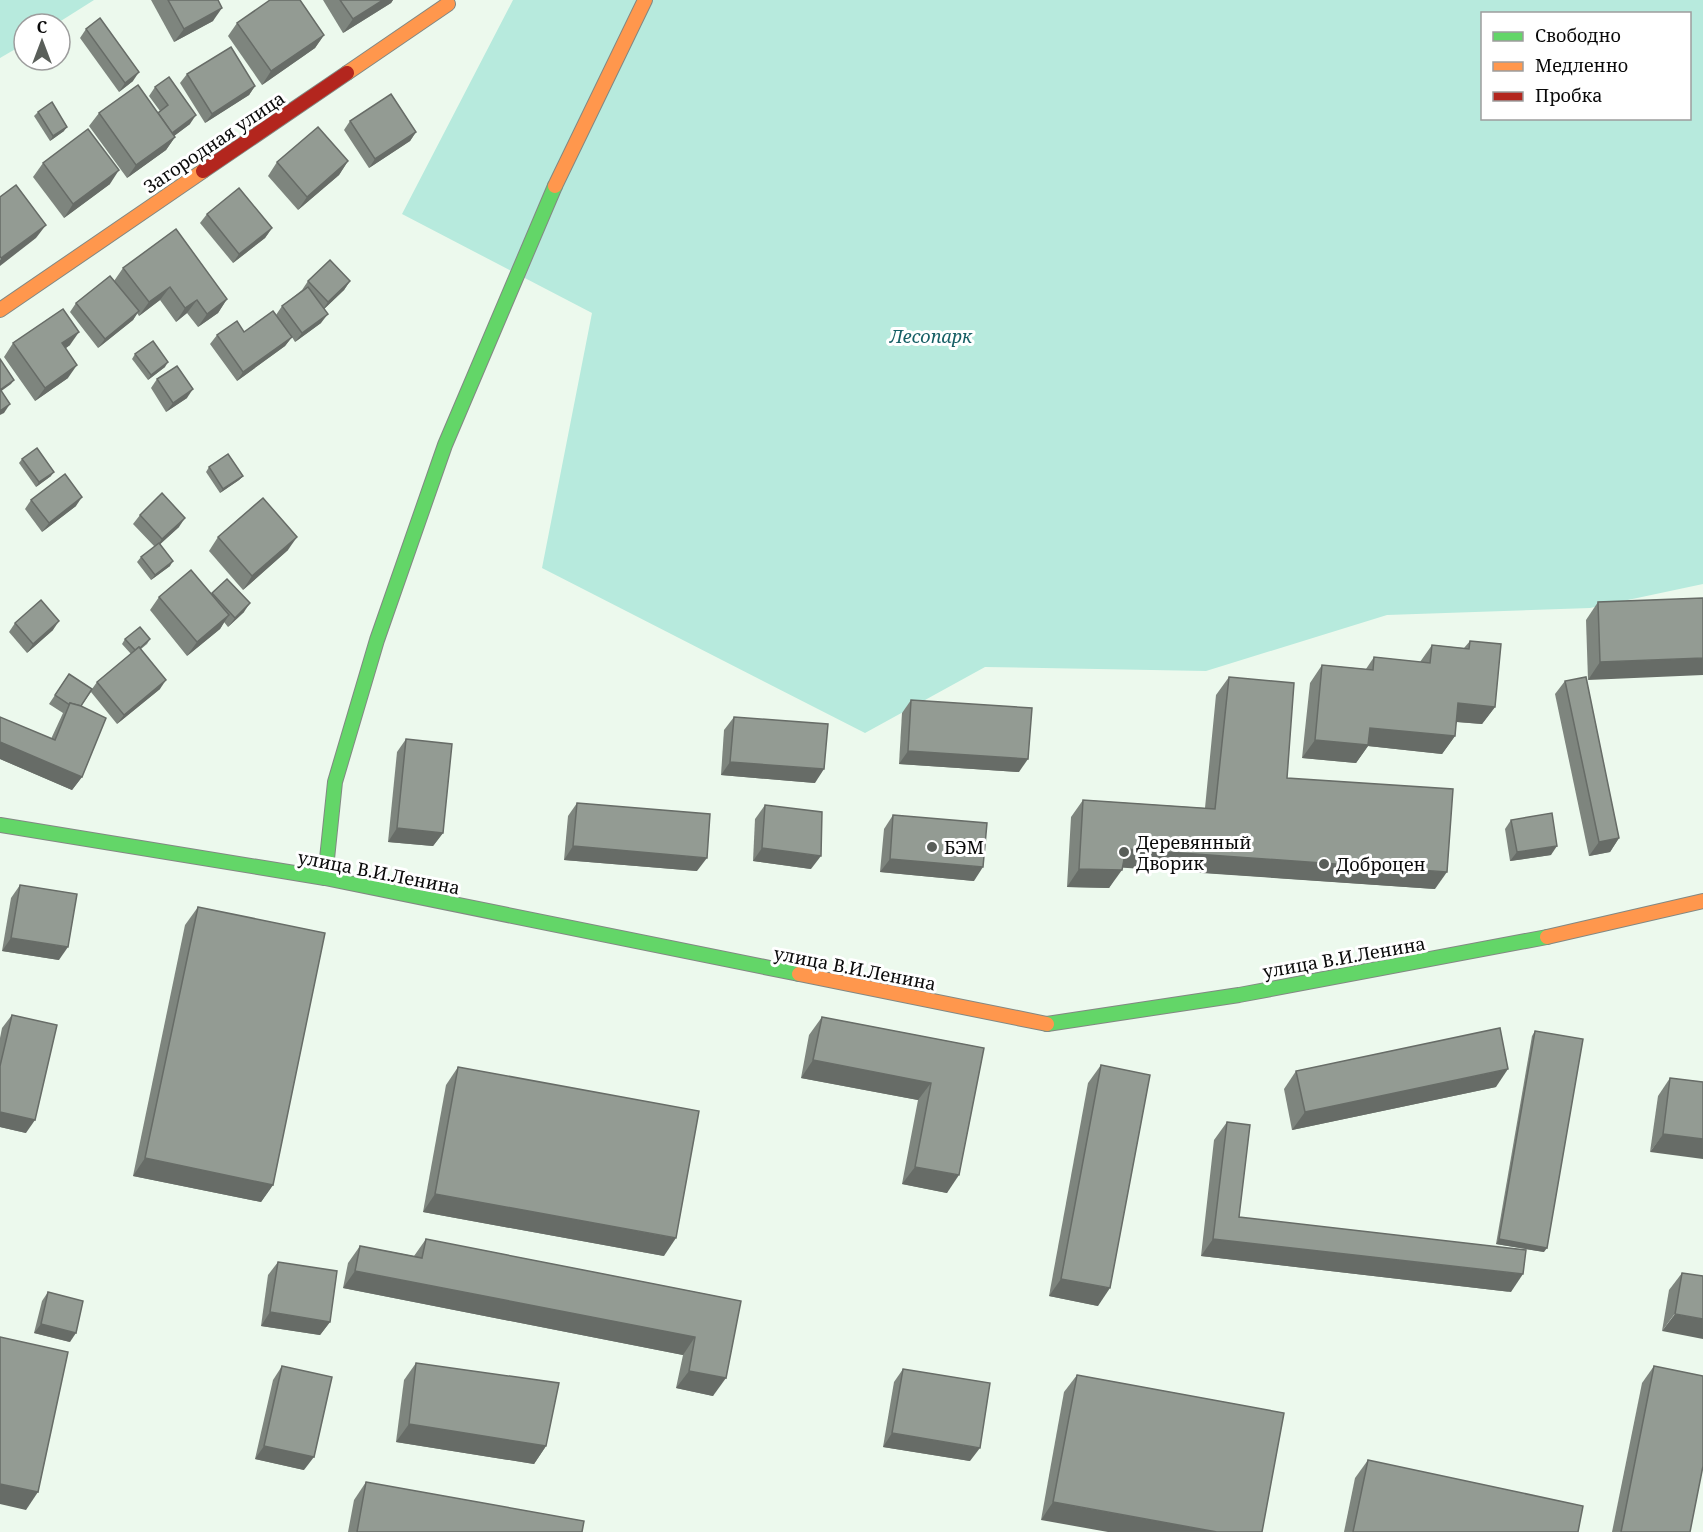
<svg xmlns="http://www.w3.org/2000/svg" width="1703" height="1532" font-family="'Noto Serif',serif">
<rect width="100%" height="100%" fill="#ecf9ed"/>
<g fill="#b7eadd" fill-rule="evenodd">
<path d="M0,0H94L56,24H24V44L0,58Z"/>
<path d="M513,0H1703V584L1590,608L1387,615L1206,671L985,667L865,733L542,568L592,313L402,214ZM1482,14H1690V118H1482Z"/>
</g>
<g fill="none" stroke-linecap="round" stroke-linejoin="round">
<defs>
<g id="fast">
<path d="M0,825L325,878L799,974"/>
<path d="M325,878L335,782L377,640L445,445L555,186"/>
<path d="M1047,1024L1239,995L1547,937"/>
</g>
<g id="slow">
<path d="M347,73L448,4"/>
<path d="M555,186L645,0"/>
<path d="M0,310L203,171"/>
<path d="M1547,937L1703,901"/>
<path d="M799,974L1047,1024"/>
</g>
<path id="jam" d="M203,171L347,73"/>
</defs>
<use href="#fast" stroke="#828883" stroke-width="16"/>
<use href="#slow" stroke="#828883" stroke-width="16"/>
<use href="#jam" stroke="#828883" stroke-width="16"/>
<use href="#fast" stroke="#63d668" stroke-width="14"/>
<use href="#slow" stroke="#ff974d" stroke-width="14"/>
<use href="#jam" stroke="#b3261e" stroke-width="14"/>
</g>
<g fill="#7e857e">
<path d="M151,0H218L213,21L174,42Z"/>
<path d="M323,0H393L391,3L343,33Z"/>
<path d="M237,23L324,35L315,48L262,85L228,36Z"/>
<path d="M86,29L133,81L119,92L80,38Z"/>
<path d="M187,74L255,86L249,95L205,123L180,83Z"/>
<path d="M155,87L190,124L174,136L175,137L166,150L127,178L89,126L99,113H158L160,111L149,96Z"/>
<path d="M38,112L64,131L50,141L34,116Z"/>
<path d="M350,121L416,132L410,141L369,168L344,130Z"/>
<path d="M348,161L339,175L298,210L268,176L277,162Z"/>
<path d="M43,163L110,184L64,218L33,177Z"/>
<path d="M207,214L272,228L265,238L233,263L200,223Z"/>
<path d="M123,268L227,299L218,313L198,327L187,313L176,322L160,300L139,316L137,313L133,320L98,348L70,312L76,303L114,281Z"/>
<path d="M308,281H350L344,290L324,309L321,323L295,342L292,337L285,346L237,381L210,344L217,335L244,332L276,315L282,306L302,290Z"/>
<path d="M13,343L70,345L66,348L68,378L35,401L4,357Z"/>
<path d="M135,354L165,367L148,380L132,359Z"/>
<path d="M157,379L187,398L166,412L151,388Z"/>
<path d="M22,459L51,476L36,487L19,463Z"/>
<path d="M209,467L243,476L239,480L220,493L206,472Z"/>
<path d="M31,500L76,506L42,532L25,509Z"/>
<path d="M140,515L179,527L160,544L170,566L151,580L137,562L141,557L155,547L133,524Z"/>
<path d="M218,537L288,550L243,590L209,551Z"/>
<path d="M227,579L244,612L228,627L224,622L220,629L187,656L150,610L159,597L211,594Z"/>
<path d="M1703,598L1588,680L1586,620L1598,602Z"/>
<path d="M15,623L53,630L27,653L9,632Z"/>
<path d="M125,639H150L147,644L141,649L160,689L117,724L91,692L81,706L82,777L72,790L0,759V717L51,739L63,713L49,704L69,674L92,689L97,682L131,654L122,644Z"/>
<path d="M1470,641L1495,707L1482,724L1456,722L1455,736L1442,754L1368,746L1356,763L1302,758L1310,683L1322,665L1366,669L1374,657L1420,662L1432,645L1464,648Z"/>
<path d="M1229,677L1287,778L1435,889L1122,867L1109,888L1067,887L1071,817L1083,800L1205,808L1216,695Z"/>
<path d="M1565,681L1619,838L1610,852L1589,856L1555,694Z"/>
<path d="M911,700L1019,772L899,764L902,713Z"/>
<path d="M734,717L815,783L721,775L724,730Z"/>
<path d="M406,739L443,833L433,846L388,842L397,752Z"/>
<path d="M577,803L697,871L564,860L568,816Z"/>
<path d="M765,805L811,869L753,861L755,819Z"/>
<path d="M893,815L974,881L880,872L884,829Z"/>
<path d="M1511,820L1551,855L1510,861L1505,829Z"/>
<path d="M20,885L59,960L2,951L11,898Z"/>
<path d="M198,907L273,1185L261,1202L133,1176L185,925Z"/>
<path d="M12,1015L26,1133L0,1127V1038L2,1028Z"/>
<path d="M822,1017L984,1048L947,1193L902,1184L918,1100L801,1078L809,1035Z"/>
<path d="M1535,1031L1544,1252L1496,1244L1532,1036Z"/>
<path d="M1101,1065L1098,1306L1049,1296L1088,1083Z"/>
<path d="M458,1067L664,1256L423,1212L446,1085Z"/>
<path d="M1296,1071L1496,1087L1292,1130L1284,1089Z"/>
<path d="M1670,1078L1703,1082L1650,1152L1658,1096Z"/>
<path d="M1227,1122L1239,1217L1511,1292L1201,1256L1214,1140Z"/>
<path d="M426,1239L741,1301L713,1396L676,1388L683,1355L343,1288L348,1263L360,1246L414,1256Z"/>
<path d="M278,1262L330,1322L320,1335L261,1326L268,1275Z"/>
<path d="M1682,1273L1703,1276L1662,1331L1669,1290Z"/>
<path d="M48,1292L70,1342L34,1333L42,1301Z"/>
<path d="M416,1363L546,1446L534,1464L396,1442L404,1380Z"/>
<path d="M282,1366L304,1470L255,1459L273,1380Z"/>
<path d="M1654,1366L1690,1532H1612L1642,1383Z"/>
<path d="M903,1369L970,1461L883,1447L894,1382Z"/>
<path d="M1077,1375L1284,1413L1041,1520L1064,1392Z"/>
<path d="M1368,1460L1578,1532H1344L1355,1478Z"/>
<path d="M366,1482L582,1532H348L354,1500Z"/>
</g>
<g fill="#676c67">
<path d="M383,0H393L391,3L343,33L353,19Z"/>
<path d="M222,8L213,21L174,42L184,29Z"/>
<path d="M324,35L315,48L262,85L271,71Z"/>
<path d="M139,72L133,81L119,92L125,83Z"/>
<path d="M255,86L249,95L205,123L212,114Z"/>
<path d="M196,115L190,124L162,145L168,136Z"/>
<path d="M67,127L64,131L50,141L53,136Z"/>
<path d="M416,132L410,141L369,168L375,159Z"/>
<path d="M175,137L166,150L127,178L136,165Z"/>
<path d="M348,161L339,175L298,210L307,197Z"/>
<path d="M119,170L110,184L64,218L73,204Z"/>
<path d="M46,225L36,238L0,266V260L1,258Z"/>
<path d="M272,228L265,238L233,263L239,254Z"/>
<path d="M350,281L344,290L322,311L328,302Z"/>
<path d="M170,287L160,300L139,316L149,302Z"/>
<path d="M227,299L218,313L198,327L207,314Z"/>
<path d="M197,300L187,313L176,322L185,308Z"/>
<path d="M139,311L133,320L98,348L105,339Z"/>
<path d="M328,314L321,323L295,342L302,333Z"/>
<path d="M79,332L70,345L53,357L62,343Z"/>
<path d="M292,337L285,346L237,381L243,372Z"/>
<path d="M168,362L165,367L148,380L151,375Z"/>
<path d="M77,365L68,378L35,401L45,388Z"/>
<path d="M14,380L11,384L0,392V390Z"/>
<path d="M193,389L187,398L166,412L173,403Z"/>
<path d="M10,404L4,413L0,415V411Z"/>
<path d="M54,472L51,476L36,487L39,482Z"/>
<path d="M243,476L239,480L220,493L223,489Z"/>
<path d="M82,497L76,506L42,532L49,523Z"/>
<path d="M185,518L179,527L156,548L162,539Z"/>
<path d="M297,537L288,550L243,590L252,576Z"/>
<path d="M173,561L170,566L151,580L155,575Z"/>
<path d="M250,603L244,612L228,627L235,618Z"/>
<path d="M229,615L220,629L187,656L197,642Z"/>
<path d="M59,621L53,630L27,653L33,644Z"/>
<path d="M1703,658V675L1588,680L1600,662Z"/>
<path d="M166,680L160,689L117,724L124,715Z"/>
<path d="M1458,703L1495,707L1482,724L1446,721Z"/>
<path d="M1370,728L1455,736L1442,754L1368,746L1356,763L1302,758L1315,740Z"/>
<path d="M0,742L82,777L72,790L0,759Z"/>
<path d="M908,751L1028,759L1019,772L899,764Z"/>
<path d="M730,762L824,769L815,783L721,775Z"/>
<path d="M397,828L443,833L433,846L388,842Z"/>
<path d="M1619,838L1610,852L1589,856L1599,842Z"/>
<path d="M573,846L707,858L697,871L564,860Z"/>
<path d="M1557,846L1551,855L1510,861L1517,852Z"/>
<path d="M762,848L821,856L811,869L753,861Z"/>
<path d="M1126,849L1447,872L1435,889L1113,867Z"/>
<path d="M890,859L983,867L974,881L880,872Z"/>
<path d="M1079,869L1122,870L1109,888L1067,887Z"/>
<path d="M11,938L68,947L59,960L2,951Z"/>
<path d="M813,1060L931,1083L918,1100L801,1078Z"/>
<path d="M1508,1069L1496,1087L1292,1130L1305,1112Z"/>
<path d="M0,1112L35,1120L26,1133L0,1127Z"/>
<path d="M1663,1134L1703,1139V1159L1650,1152Z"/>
<path d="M145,1158L273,1185L261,1202L133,1176Z"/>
<path d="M915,1167L959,1175L947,1193L902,1184Z"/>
<path d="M435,1194L676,1238L664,1256L423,1212Z"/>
<path d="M1213,1239L1523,1274L1511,1292L1201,1256Z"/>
<path d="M1499,1239L1547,1248L1544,1252L1496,1244Z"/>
<path d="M355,1271L695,1337L683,1355L343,1288Z"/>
<path d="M1061,1279L1110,1288L1098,1306L1049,1296Z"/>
<path d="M270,1312L330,1322L320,1335L261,1326Z"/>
<path d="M1675,1314L1703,1319V1339L1662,1331Z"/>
<path d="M41,1324L76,1333L70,1342L34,1333Z"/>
<path d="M689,1371L726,1378L713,1396L676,1388Z"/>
<path d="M409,1424L546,1446L534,1464L396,1442Z"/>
<path d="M892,1433L980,1448L970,1461L883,1447Z"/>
<path d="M264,1446L314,1457L304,1470L255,1459Z"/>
<path d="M0,1484L38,1492L26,1510L0,1504Z"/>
<path d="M1053,1502L1217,1532H1108L1041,1520Z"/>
</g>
<g fill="#939b93" stroke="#676c67" stroke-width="1.5">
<path d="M168,0H218L222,8L184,29Z"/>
<path d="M270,0H300L324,35L271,71L237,23Z"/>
<path d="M340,0H383L353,19Z"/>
<path d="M100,18L139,72L125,83L86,29Z"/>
<path d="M231,47L255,86L212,114L187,74Z"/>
<path d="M169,77L196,115L172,133L158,113L168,105L155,87Z"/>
<path d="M138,85L175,137L136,165L99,113Z"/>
<path d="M391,94L416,132L375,159L350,121Z"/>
<path d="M52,102L67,127L53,136L38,112Z"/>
<path d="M318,127L348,161L307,197L277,162Z"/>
<path d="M88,129L119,170L73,204L43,163Z"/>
<path d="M16,185L46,225L1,258L0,256V197Z"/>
<path d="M239,188L272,228L239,254L207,214Z"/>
<path d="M176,229L227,299L207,314L197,300L185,308L170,287L149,302L123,268Z"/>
<path d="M330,260L350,281L328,302L308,281Z"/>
<path d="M110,276L139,311L105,339L76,303Z"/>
<path d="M308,287L328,314L302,333L282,306Z"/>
<path d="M63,309L79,332L62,343L77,365L45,388L13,343Z"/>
<path d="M273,311L292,337L243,372L217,335L237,321L244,332Z"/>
<path d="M153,341L168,362L151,375L135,354Z"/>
<path d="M0,359L14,380L0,390Z"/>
<path d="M177,366L193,389L173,403L157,379Z"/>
<path d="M0,389L10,404L0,411Z"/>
<path d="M37,448L54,472L39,482L22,459Z"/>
<path d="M228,454L243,476L223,489L209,467Z"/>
<path d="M65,474L82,497L49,523L31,500Z"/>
<path d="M162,493L185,518L162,539L140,515Z"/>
<path d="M263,498L297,537L252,576L218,537Z"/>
<path d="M159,543L173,561L155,575L141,557Z"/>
<path d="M191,570L229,615L197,642L159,597Z"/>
<path d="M227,579L250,603L235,618L212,593Z"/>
<path d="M1703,598V658L1600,662L1598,602Z"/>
<path d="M41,600L59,621L33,644L15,623Z"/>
<path d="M140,627L150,639L140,648L139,647L135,650L125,639Z"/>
<path d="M1470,641L1501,644L1495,707L1458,703L1455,736L1370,728L1368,745L1315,740L1322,665L1373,670L1374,657L1430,663L1432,645L1469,649Z"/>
<path d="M139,647L166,680L124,715L97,682Z"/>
<path d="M69,674L92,689L81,706L70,703V705L55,695Z"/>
<path d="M1229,677L1294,683L1287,778L1453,789L1447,872L1126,849L1122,870L1079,869L1083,800L1215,809Z"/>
<path d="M1586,677L1619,838L1599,842L1565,681Z"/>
<path d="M911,700L1032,708L1028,759L908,751Z"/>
<path d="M70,703L81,706L106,718L82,777L0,742V717L55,740Z"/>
<path d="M734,717L828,724L824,769L730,762Z"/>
<path d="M406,739L452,744L443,833L397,828Z"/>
<path d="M577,803L710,814L707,858L573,846Z"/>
<path d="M765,805L822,812L821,856L762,848Z"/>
<path d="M1552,813L1557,846L1517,852L1511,820Z"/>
<path d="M893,815L987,823L983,867L890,859Z"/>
<path d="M20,885L77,894L68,947L11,938Z"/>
<path d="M198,907L325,933L273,1185L145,1158Z"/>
<path d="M12,1015L57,1025L35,1120L0,1112V1066Z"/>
<path d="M822,1017L984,1048L959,1175L915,1167L931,1083L813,1060Z"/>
<path d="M1500,1028L1508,1069L1305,1112L1296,1071Z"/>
<path d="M1535,1031L1583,1039L1547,1248L1499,1239Z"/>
<path d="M1101,1065L1150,1075L1110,1288L1061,1279Z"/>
<path d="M458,1067L699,1111L676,1238L435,1194Z"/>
<path d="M1670,1078L1703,1082V1139L1663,1134Z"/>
<path d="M1227,1122L1250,1125L1239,1217L1526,1250L1523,1274L1213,1239Z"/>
<path d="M426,1239L741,1301L726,1378L689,1371L695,1337L355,1271L360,1246L422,1258Z"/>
<path d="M278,1262L337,1271L330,1322L270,1312Z"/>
<path d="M1682,1273L1703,1276V1319L1675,1314Z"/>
<path d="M48,1292L83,1301L76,1333L41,1324Z"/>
<path d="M0,1337L68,1352L38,1492L0,1484Z"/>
<path d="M416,1363L559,1383L546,1446L409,1424Z"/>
<path d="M282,1366L332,1377L314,1457L264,1446Z"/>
<path d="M1654,1366L1703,1376V1466L1690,1532H1621Z"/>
<path d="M903,1369L990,1383L980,1448L892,1433Z"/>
<path d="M1077,1375L1284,1413L1262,1532H1217L1053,1502Z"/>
<path d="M1368,1460L1583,1506L1578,1532H1353Z"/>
<path d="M366,1482L584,1521L582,1532H357Z"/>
</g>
<g fill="#595e59" stroke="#fff" stroke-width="2">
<circle cx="932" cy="847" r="6"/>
<circle cx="1124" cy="852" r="6"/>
<circle cx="1324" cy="864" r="6"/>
</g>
<g text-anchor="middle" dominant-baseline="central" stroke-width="6" stroke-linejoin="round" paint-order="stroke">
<g font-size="18" fill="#0a0a0a" stroke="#fff">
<text transform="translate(214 142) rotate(-34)">Загородная улица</text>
<text transform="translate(379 872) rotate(11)">улица В.И.Ленина</text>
<text transform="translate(1344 957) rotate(-10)">улица В.И.Ленина</text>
<text transform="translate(855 968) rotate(11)">улица В.И.Ленина</text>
</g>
<g font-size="18" font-style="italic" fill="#165f65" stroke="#fff">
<text x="931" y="336">Лесопарк</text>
</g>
<g font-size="18" fill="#0a0a0a" stroke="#fff" text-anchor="start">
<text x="1136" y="842">Деревянный<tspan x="1136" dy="21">Дворик</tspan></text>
<text x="944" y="847">БЭМ</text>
<text x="1336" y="864">Доброцен</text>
</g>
</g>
<rect x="1481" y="12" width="210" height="108" fill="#ffffff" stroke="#9d9d9d" stroke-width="1.5"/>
<rect x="1493" y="32" width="30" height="9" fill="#63d668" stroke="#9d9d9d" stroke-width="1.5"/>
<text x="1535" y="42" font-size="18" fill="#0a0a0a">Свободно</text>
<rect x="1493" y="62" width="30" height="9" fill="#ff974d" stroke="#9d9d9d" stroke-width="1.5"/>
<text x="1535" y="72" font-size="18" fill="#0a0a0a">Медленно</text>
<rect x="1493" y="92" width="30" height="9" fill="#b3261e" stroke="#9d9d9d" stroke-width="1.5"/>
<text x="1535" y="102" font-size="18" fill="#0a0a0a">Пробка</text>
<g transform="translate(42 42)"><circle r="28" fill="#ffffff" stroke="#9d9d9d" stroke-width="1.5"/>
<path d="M0-4.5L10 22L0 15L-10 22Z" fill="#595e59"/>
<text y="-9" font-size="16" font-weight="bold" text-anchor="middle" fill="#0a0a0a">С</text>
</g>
</svg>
